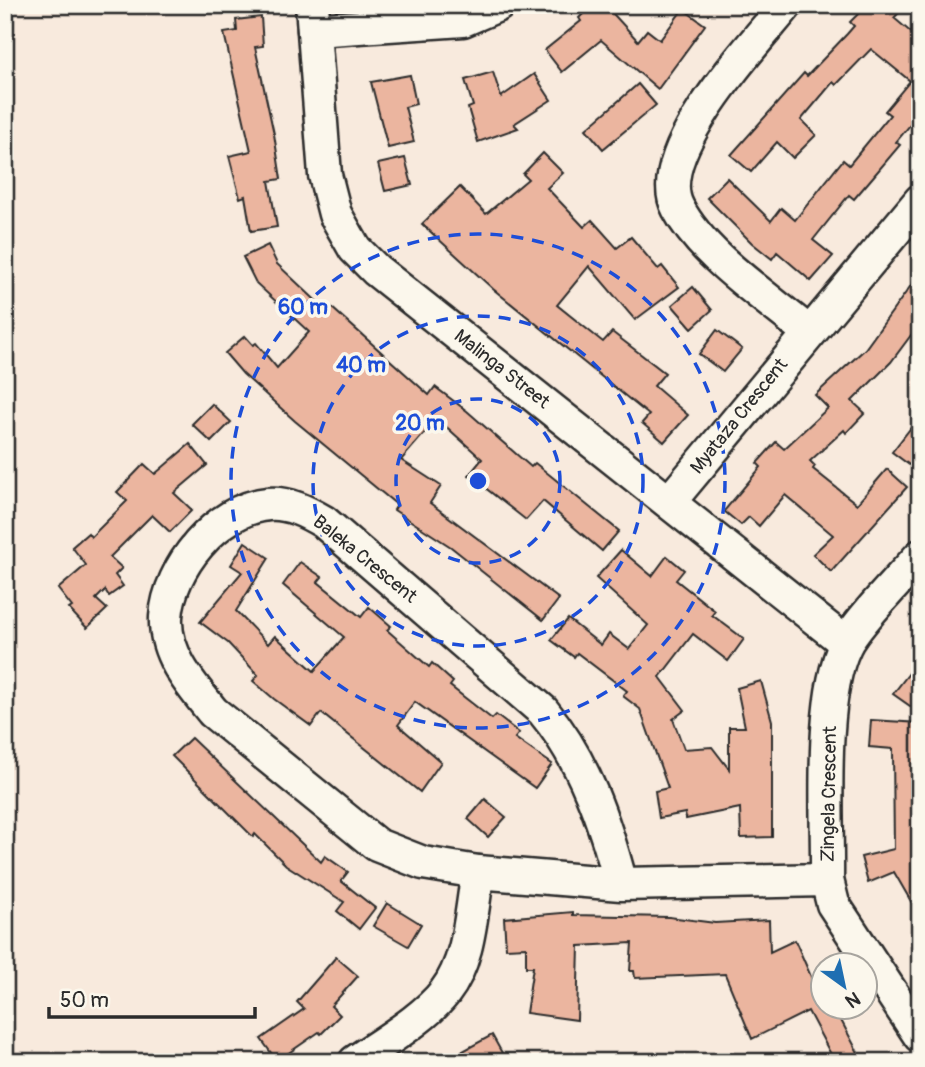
<svg xmlns="http://www.w3.org/2000/svg" width="925" height="1067" font-family="Pangolin,sans-serif">
<rect width="100%" height="100%" fill="#f8eadd"/>
<filter id="ink" filterUnits="userSpaceOnUse"><feTurbulence type="fractalNoise" baseFrequency=".0143" numOctaves="2"/><feDisplacementMap in="SourceGraphic" scale="14" xChannelSelector="R" yChannelSelector="G"/><feConvolveMatrix kernelMatrix="1 2 1 2 8 2 1 2 1" color-interpolation-filters="sRGB"/></filter>
<g filter="url(#ink)">
<g fill="#ebb59f" stroke="#2b2b2b" stroke-width="2">
<path d="M592,5H605L638,41L647,30L660,40L683,9L705,25L658,89L601,40L562,72L545,50L581,21L579,18Z"/>
<path d="M867,5H906L894,18L920,40V113L896,142L900,145L872,178L854,199L849,195L813,240L833,256L811,281L777,252L772,259L752,243L707,198L727,178L771,221L781,208L795,220L843,160L849,165L890,115L885,111L910,81L871,49L836,85L833,82L801,120L816,135L793,158L777,142L751,172L731,155L804,73L807,76L847,34L854,26L850,22Z"/>
<path d="M261,17L263,46L255,47L274,134L281,179L269,181L277,227L251,231L245,196L240,198L229,156L251,151L224,33L237,31L236,20Z"/>
<path d="M493,72L501,97L534,74L551,100L514,124L518,128L478,142L468,108L473,106L465,80Z"/>
<path d="M410,75L416,104L405,107L414,142L388,148L371,82Z"/>
<path d="M638,84L656,105L603,149L586,129Z"/>
<path d="M543,153L563,173L547,188L584,227L592,220L617,248L631,237L658,269L662,266L679,287L635,320L589,266L557,305L603,342L612,332L665,373L654,386L688,415L664,442L642,423L649,415L493,289L422,224L460,187L486,214L528,179L523,174Z"/>
<path d="M405,158L412,185L385,191L378,164Z"/>
<path d="M268,245L277,264L327,311L331,307L429,395L435,387L467,411L531,467L535,463L619,531L602,551L543,501L526,520L469,475L482,459L442,423L439,426L434,422L401,460L441,486L430,503L559,599L543,620L451,547L394,510L397,505L295,421L243,374L225,353L245,336L253,345L256,343L277,368L309,332L256,283L243,257Z"/>
<path d="M920,273V323L891,362L852,401L865,413L846,433L844,430L810,461L815,466L813,469L857,504L887,469L907,487L831,572L813,554L833,535L785,495L759,526L749,517L741,525L724,511L761,467L757,463L776,442L784,449L828,408L815,395L865,349Z"/>
<path d="M693,287L712,310L692,328L672,305Z"/>
<path d="M717,330L742,349L723,372L699,354Z"/>
<path d="M212,404L231,422L211,442L192,424Z"/>
<path d="M920,416V473L892,452Z"/>
<path d="M190,444L207,465L174,493L192,510L170,532L152,515L110,557L122,568L115,575L123,586L109,596L105,590L96,599L107,609L87,628L69,609L72,607L58,589L86,565L72,547L88,533L91,537L127,501L117,492L144,464L155,474Z"/>
<path d="M245,542L269,558L236,611L268,644L275,636L314,671L344,637L283,585L300,562L322,577L318,582L361,617L369,607L391,626L387,630L429,667L432,663L453,682L450,686L492,719L496,715L519,733L515,738L552,764L535,788L415,702L398,725L441,762L420,792L321,713L311,726L274,699L253,681L258,675L228,643L200,622L242,572L231,565Z"/>
<path d="M621,550L652,576L667,556L684,570L676,580L715,611L712,615L744,639L728,661L693,634L660,677L685,710L673,719L684,749L712,747L729,769V727H745L737,688L761,681L772,721V837L741,838L740,808L686,819L685,813L659,818L655,791L668,788L640,709L623,696L627,691L577,653L574,657L551,640L568,619L601,645L609,634L629,649L648,625L596,578Z"/>
<path d="M920,659V713L893,694Z"/>
<path d="M871,720L920,723V917L894,872L868,883L861,857L894,849L893,749L869,747Z"/>
<path d="M191,738L321,862L325,856L348,872L341,881L375,908L359,929L337,911L344,902L286,865L255,834L253,837L172,756Z"/>
<path d="M485,799L506,817L488,837L468,819Z"/>
<path d="M387,903L421,924L408,946L373,926Z"/>
<path d="M573,912V915L669,917L715,923L769,920L770,952L795,940L823,1004L815,1007H834L863,1062H835L808,1011L752,1039L725,974L635,978L634,971H630L632,943L579,946L577,1020L526,1013L533,967H526V947L506,948L504,918Z"/>
<path d="M336,957L358,976L331,1006L340,1015L321,1034L319,1032L277,1061L261,1039L304,1009L297,1002Z"/>
<path d="M492,1035L507,1062H443Z"/>
</g>
<g fill="none" stroke-linecap="round" stroke-linejoin="round">
<defs>
<g id="minor">
<path d="M312,5L325,175L335,214L355,249L376,270L846,643"/>
<path d="M786,5C754,45 649,154 678,208C703,256 767,297 808,332"/>
<path d="M314,30L463,20L498,5"/>
<path d="M670,501L920,201"/>
<path d="M920,556C901,578 856,623 845,646C819,700 828,818 827,880L833,904L920,1036"/>
<path d="M621,884C605,823 584,760 543,711L324,522C307,512 288,502 268,504C217,509 169,568 166,617C164,654 191,685 213,712L377,845L423,863L478,872L621,884L827,880"/>
<path d="M355,1062C382,1043 425,1018 445,992C470,960 471,911 478,872"/>
</g>
</defs>
<use href="#minor" stroke="#2b2b2b" stroke-width="37"/>
<use href="#minor" stroke="#fbf7ec" stroke-width="32"/>
</g>
</g>
<g fill="none" stroke="#1d4ed8" stroke-width="3.5" stroke-dasharray="12 9">
<circle cx="478" cy="481" r="82"/>
<circle cx="478" cy="481" r="165"/>
<circle cx="478" cy="481" r="247"/>
</g>
<g text-anchor="middle" dominant-baseline="central" stroke-width="7" stroke-linejoin="round" paint-order="stroke">
<g font-size="19" fill="#2b2b2b" stroke="#fbf7ec">
<text transform="translate(502 369) rotate(38)">Malinga Street</text>
<text transform="translate(739 416) rotate(-51)">Myataza Crescent</text>
<text transform="translate(365 559) rotate(39)">Baleka Crescent</text>
<text transform="translate(829 794) rotate(-89)">Zingela Crescent</text>
</g>
</g>
<circle cx="478" cy="481" r="10" fill="#1d4ed8" stroke="#fbf7ec" stroke-width="3.5"/>
<g font-size="21" text-anchor="middle" font-weight="bold" fill="#1d4ed8" stroke="#fbf7ec" stroke-width="7" stroke-linejoin="round" paint-order="stroke">
<text x="303" y="314">60 m</text>
<text x="361" y="372">40 m</text>
<text x="420" y="430">20 m</text>
</g>
<rect width="925" height="1067" fill="none" stroke="#fbf7ec" stroke-width="28"/>
<rect x="14" y="14" width="897" height="1039" fill="none" stroke="#2b2b2b" stroke-width="2.5" filter="url(#ink)"/>
<g transform="translate(844 986) rotate(147)"><circle r="33" fill="#fbf7ec" stroke="#a8a59f" stroke-width="2"/>
<path d="M0-5L12 26L0 18L-12 26Z" fill="#1f6fb2"/>
<text y="-10" font-size="19" font-weight="bold" text-anchor="middle" fill="#2b2b2b">N</text>
</g>
<path d="M49 1007v10h206v-10" fill="none" stroke="#2b2b2b" stroke-width="3.5"/>
<text x="60" y="1007" font-size="21" fill="#2b2b2b" stroke="#fbf7ec" stroke-width="5" paint-order="stroke">50 m</text>
</svg>
